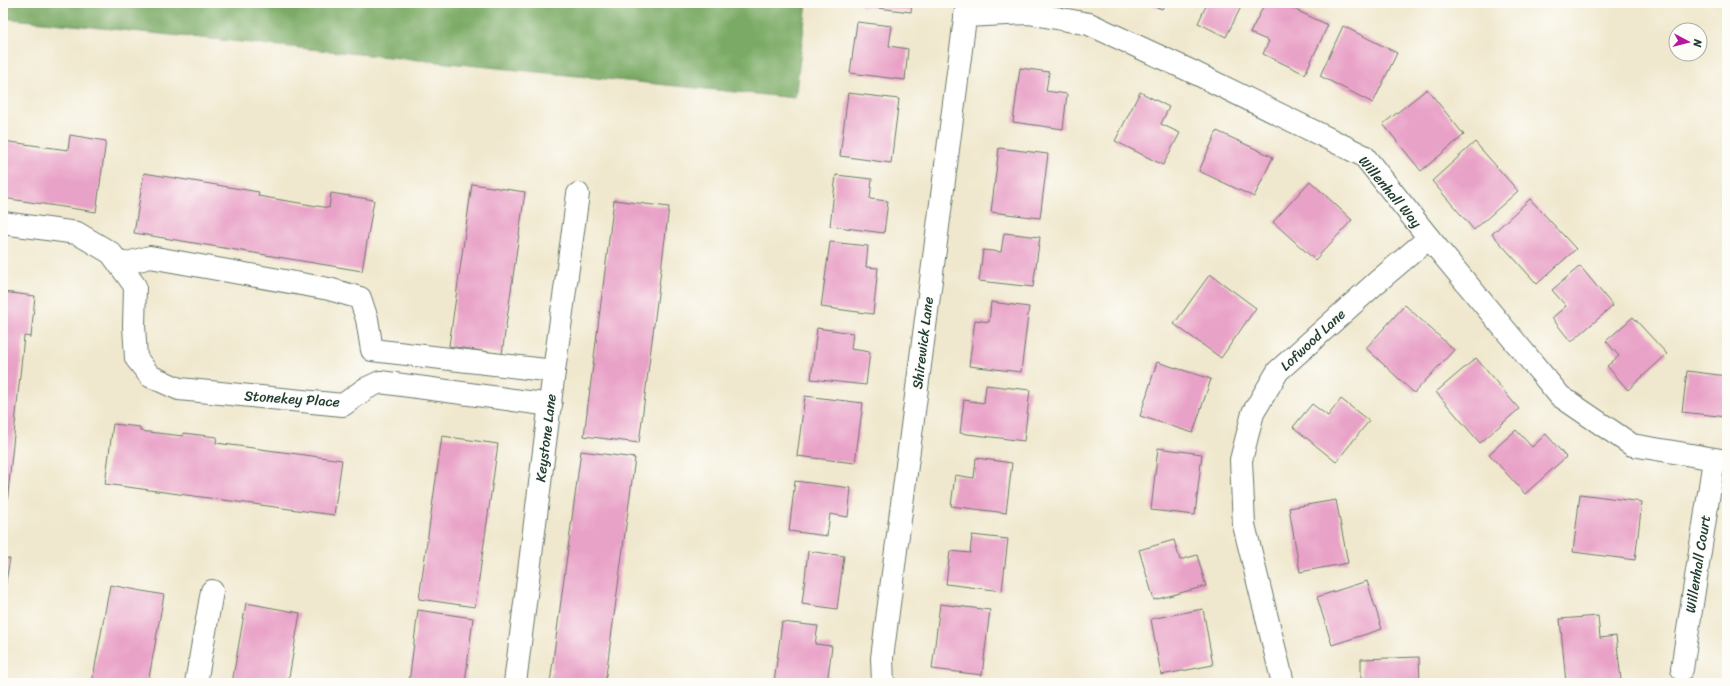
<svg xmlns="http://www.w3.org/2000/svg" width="1730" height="686" font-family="Sriracha,sans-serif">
<rect width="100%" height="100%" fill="#fdfcf7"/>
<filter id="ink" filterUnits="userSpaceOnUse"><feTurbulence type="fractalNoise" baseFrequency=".025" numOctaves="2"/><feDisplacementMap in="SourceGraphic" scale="8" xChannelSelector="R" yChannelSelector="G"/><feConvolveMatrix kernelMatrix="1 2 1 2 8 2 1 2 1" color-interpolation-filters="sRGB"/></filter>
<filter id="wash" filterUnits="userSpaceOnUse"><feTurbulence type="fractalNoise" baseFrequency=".012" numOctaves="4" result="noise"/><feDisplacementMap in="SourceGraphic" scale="16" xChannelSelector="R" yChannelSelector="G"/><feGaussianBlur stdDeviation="0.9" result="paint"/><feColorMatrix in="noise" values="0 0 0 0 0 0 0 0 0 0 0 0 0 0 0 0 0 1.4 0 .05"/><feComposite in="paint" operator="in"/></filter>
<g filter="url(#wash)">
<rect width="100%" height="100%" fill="#f0e8ce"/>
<path fill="#7aaa65" stroke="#4c744c" d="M3,3H807L795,98L3,18Z"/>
<g id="blocks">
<g fill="#e9a2c7">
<path d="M861,3H912L911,12L861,6Z"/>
<path d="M1147,3H1165L1162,9Z"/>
<path d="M1200,3H1243L1226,37L1198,23L1206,6Z"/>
<path d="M1265,3H1281L1328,25L1305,74L1263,54L1269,41L1250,33Z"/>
<path d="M857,22L892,26L889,46L908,49L905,80L850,73Z"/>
<path d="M1343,26L1397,53L1373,103L1320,76Z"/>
<path d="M1020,68L1049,72L1046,91L1067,94L1063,129L1013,122Z"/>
<path d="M1427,89L1464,135L1421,171L1383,124Z"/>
<path d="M1140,92L1169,107L1161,124L1180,133L1163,165L1115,141Z"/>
<path d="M848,93L899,99L891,163L840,156Z"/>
<path d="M1217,131L1273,157L1254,197L1199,171Z"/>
<path d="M70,135L106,141L96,212L3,198V141L68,150Z"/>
<path d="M1475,142L1518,191L1474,230L1432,181Z"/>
<path d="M999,148L1048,154L1040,218L991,212Z"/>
<path d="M144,173L259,192L258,196L329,208L331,193L374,200L362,271L134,233Z"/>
<path d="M836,175L872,179L870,199L888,201L884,233L830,226Z"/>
<path d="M1310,181L1352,220L1315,260L1273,222Z"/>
<path d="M472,184L525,192L502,354L449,346Z"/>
<path d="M1530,199L1576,249L1537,284L1492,234Z"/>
<path d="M614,200L669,207L639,443L584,436Z"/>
<path d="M1004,233L1040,237L1033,287L979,281L983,250L1001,252Z"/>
<path d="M830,242L868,246L866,267L878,268L873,314L821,307Z"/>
<path d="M1580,266L1613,306L1571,342L1552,318L1566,306L1552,290Z"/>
<path d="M1210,274L1256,308L1221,358L1174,324Z"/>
<path d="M3,292L35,296L31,337L24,336L4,533Z"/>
<path d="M991,302L1029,307L1021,372L969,366L975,320L989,322Z"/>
<path d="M1405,305L1454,350L1414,393L1366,348Z"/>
<path d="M1633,317L1667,354L1628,390L1607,366L1619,356L1606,341Z"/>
<path d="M817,328L853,333L851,349L870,352L866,385L811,379Z"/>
<path d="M1476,358L1519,409L1480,443L1436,392Z"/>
<path d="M1157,362L1211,379L1193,433L1140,416Z"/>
<path d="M1687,371L1727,376V417L1682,412Z"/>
<path d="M986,385L1030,390L1024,441L960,433L964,400L984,403Z"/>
<path d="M805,396L863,403L855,463L797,456Z"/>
<path d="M1341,399L1369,421L1336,462L1293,427L1312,404L1328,416Z"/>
<path d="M113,424L140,427V431L183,436V433L217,437L216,443L342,460L334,515L105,484Z"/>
<path d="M1516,430L1532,447L1546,434L1566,457L1525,494L1489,454Z"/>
<path d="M442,436L498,444L475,607L419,599Z"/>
<path d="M1158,448L1202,454L1195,515L1151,510Z"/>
<path d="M581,451L635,458L605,683H550Z"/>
<path d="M976,458L1012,463L1006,513L951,506L955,475L974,478Z"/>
<path d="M795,481L851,488L848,517L830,514L827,536L789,531Z"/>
<path d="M1580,494L1642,502L1635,560L1573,552Z"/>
<path d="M1336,500L1348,563L1300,572L1289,508Z"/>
<path d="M972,535L1008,539L1002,591L946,584L950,551L970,553Z"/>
<path d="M1174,540L1180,560L1197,555L1206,586L1154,600L1139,550Z"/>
<path d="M808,551L844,556L837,609L802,604Z"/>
<path d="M3,558L10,559L4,592H3Z"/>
<path d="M1367,581L1382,629L1332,645L1317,597Z"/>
<path d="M110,585L164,595L148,683H92Z"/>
<path d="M246,603L300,613L288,683H232Z"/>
<path d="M940,604L990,610L982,675L932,669Z"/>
<path d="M1203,609L1213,665L1161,675L1151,619Z"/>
<path d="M418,610L473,618L465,683H409Z"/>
<path d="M1598,616L1600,638L1616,636L1621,680L1592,683H1566L1560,619Z"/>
<path d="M782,622L818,626L815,644L832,646L827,683H774Z"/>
<path d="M1419,657L1420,683H1361V659Z"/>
</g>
</g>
</g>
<g filter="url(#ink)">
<use href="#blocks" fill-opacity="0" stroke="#68796a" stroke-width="1"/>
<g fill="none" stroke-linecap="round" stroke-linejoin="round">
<defs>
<g id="minor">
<path d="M965,16L1029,13L1089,24L1195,73L1364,156L1429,238L1560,396L1632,445L1727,461"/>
<path d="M3,223L77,233L111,253L135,286L134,326L136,358L150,376L179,389L343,405L365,389L380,382L551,405"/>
<path d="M120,265L150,257L329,289L360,298L367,319L372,350L554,371"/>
<path d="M1682,669L1714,460"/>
<path d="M196,683L212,591"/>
<path d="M515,683L554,371L578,194"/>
<path d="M883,683L882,658L967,3"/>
<path d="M1283,683L1244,525L1241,460L1253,413L1278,371L1377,282L1429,238"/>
</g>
</defs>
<use href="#minor" stroke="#68796a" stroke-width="24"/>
<use href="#minor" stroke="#fff" stroke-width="22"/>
</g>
</g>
<g text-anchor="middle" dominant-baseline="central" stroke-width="3" stroke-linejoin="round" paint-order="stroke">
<g font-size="14" fill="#1f3d34" stroke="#fdfcf7">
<text transform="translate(1390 192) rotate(50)">Willenhall Way</text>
<text transform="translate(1313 340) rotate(-43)">Lofwood Lane</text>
<text transform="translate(923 343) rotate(-83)">Shirewick Lane</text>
<text transform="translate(292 399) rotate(4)">Stonekey Place</text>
<text transform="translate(546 438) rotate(-83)">Keystone Lane</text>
<text transform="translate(1698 564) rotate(-81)">Willenhall Court</text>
</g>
</g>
<rect width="1730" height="686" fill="none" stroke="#fdfcf7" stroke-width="16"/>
<g transform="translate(1688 42) rotate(97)"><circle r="19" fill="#fdfcf7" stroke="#a4b0a9"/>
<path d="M0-3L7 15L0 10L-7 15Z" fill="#b5179e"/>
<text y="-6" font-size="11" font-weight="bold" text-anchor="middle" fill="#1f3d34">N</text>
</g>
</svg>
